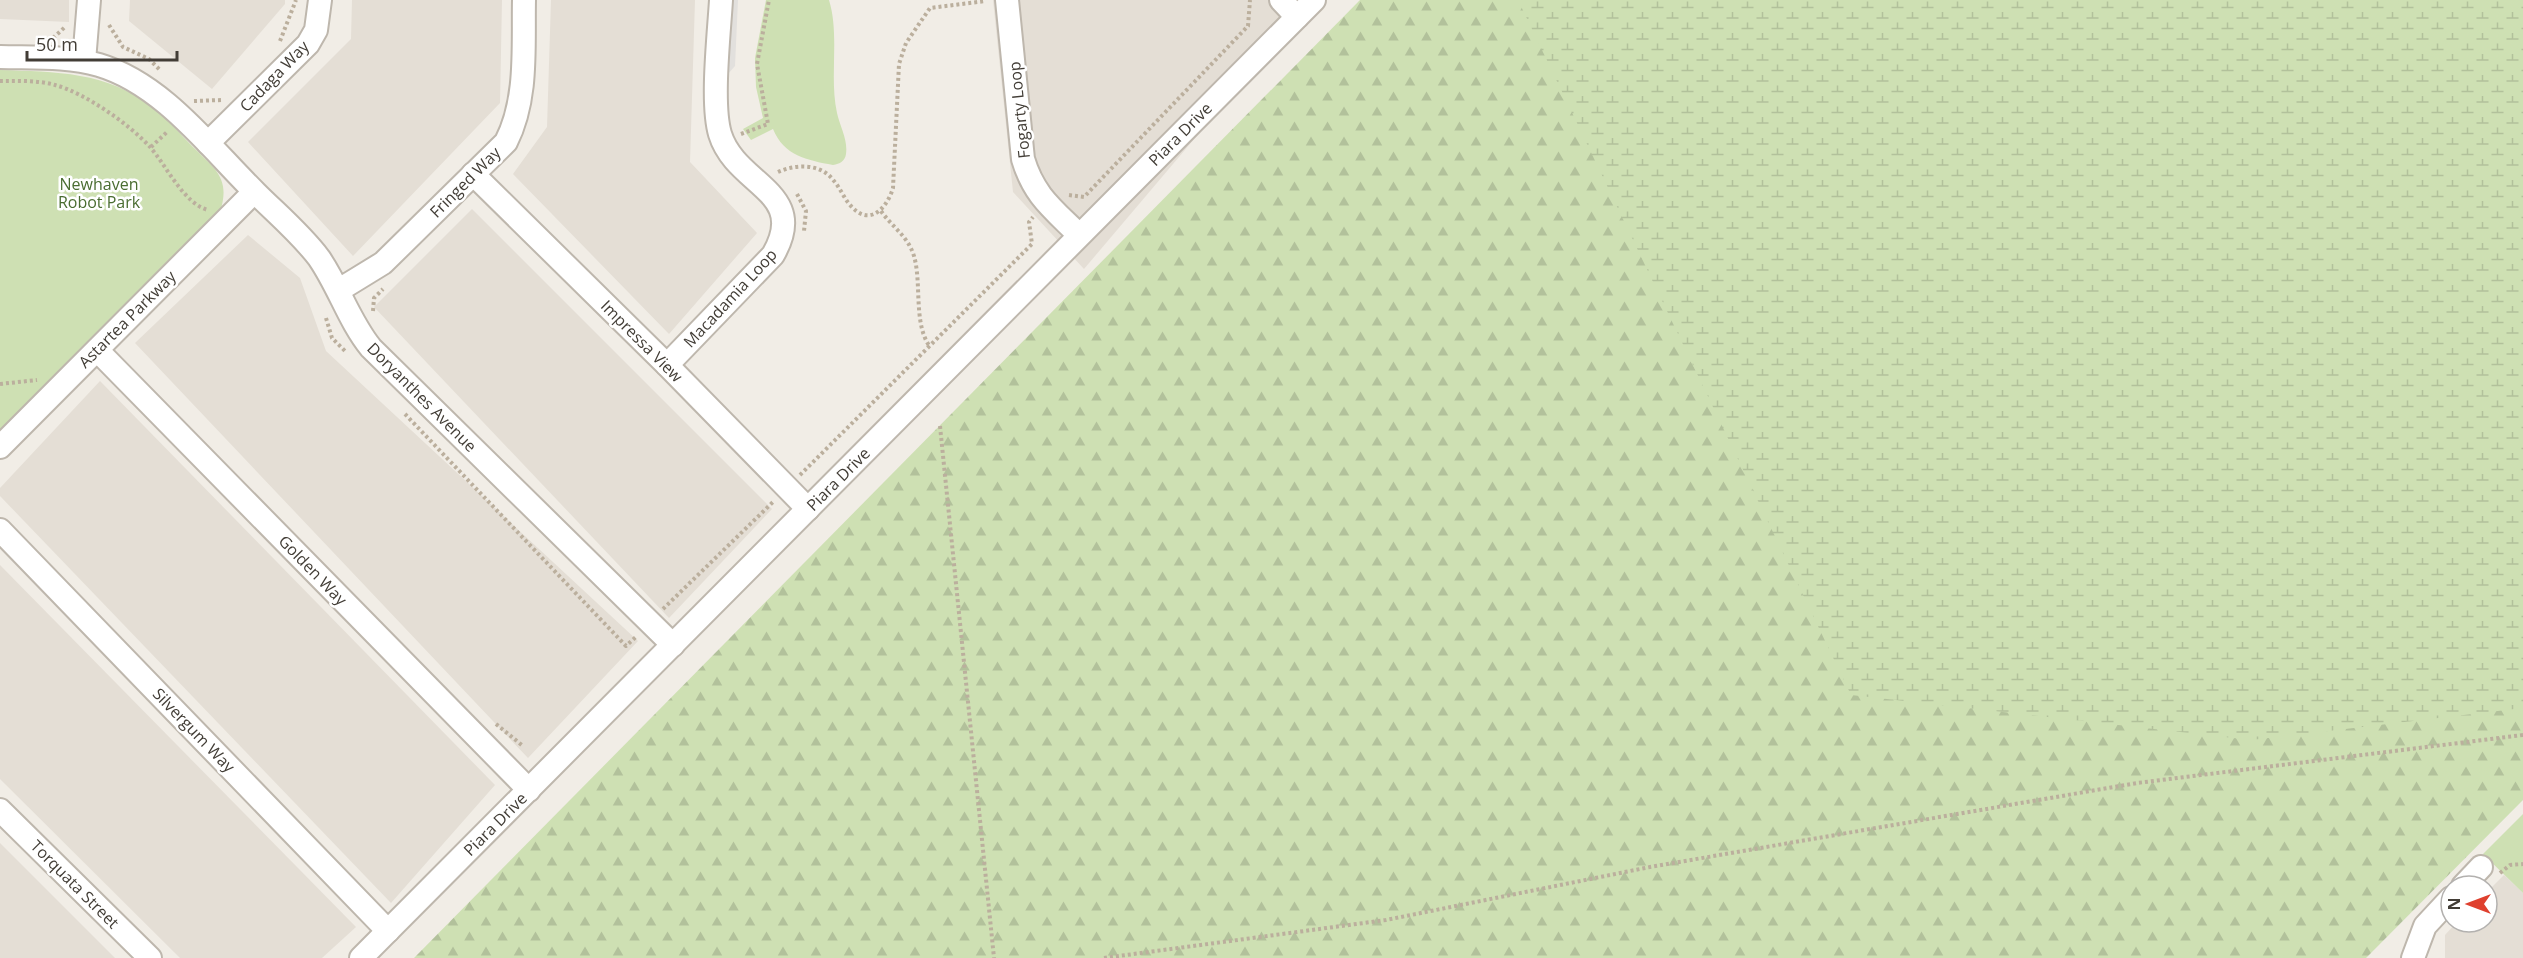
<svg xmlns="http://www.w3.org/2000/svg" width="2523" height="958" font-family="'Open Sans',sans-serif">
<defs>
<pattern id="forest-firs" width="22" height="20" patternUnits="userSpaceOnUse" patternTransform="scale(1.5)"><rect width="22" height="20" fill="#cee0b3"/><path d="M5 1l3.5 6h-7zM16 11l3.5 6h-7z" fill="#b2c19b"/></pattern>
<pattern id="wetland-marsh" width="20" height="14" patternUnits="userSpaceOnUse" patternTransform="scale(1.5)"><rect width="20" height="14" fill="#cee0b3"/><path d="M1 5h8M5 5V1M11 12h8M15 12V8" fill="none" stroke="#b2c19b"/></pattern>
</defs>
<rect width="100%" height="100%" fill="#f1ede6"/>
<g fill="#e4ded5">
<path d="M0,0H69V22L0,19Z"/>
<path d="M130,0H285V4L212,89L129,21Z"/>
<path d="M352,0H502L500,103L353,256L248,142L351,39Z"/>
<path d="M551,0H695L690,162L757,233L669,334L513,174L547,127Z"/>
<path d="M993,0H1312L1084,269L1013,192Z"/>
<path d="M472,209L772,509L669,618L374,307Z"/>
<path d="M248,235L300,278L326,351L638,641L528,758L135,343Z"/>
<path d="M100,381L495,785L391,903L0,496V488Z"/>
<path d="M0,565L356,927L322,958H180L0,779Z"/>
<path d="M0,843L115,958H0Z"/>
<path d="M2504,875L2523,893V958H2445V935L2457,922H2487V892Z"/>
</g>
<path fill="url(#forest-firs)" d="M1360,0H2523V800L2366,958H414Z"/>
<path fill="url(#wetland-marsh)" d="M1518,0H2523V708L2251,740L1851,695Z"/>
<g fill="#cee0b3">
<path d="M766,0H829C840,36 829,76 837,113C840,127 848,139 846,154C845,161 840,164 833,165C807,160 784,156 773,129L751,140L743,129L763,118L756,87L755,58Z"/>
<path d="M0,70C55,72 108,71 153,108C168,119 180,134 193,147C215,169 231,178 220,212L0,434Z"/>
<path d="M2523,814V893L2483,854Z"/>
</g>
<path fill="#e2e0dd" d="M731,0H738L735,66L728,74Z"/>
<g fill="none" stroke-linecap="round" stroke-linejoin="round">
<defs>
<g id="minor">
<path d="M1007,0L1023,159C1034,196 1053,209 1079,235"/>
<path d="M1281,0L1297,17"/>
<path d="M0,57C32,58 68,56 99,65C163,84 210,148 256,193C277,214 301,234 319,258C339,287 349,321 371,348L673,645"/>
<path d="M84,61L89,0"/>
<path d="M208,143L308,44L316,30L320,0"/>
<path d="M473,174L667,365L808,509"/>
<path d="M339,290L383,263L506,142C528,99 523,47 524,0"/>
<path d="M97,350L529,790"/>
<path d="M667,365L773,255C810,191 736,186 720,134C711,104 719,34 721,0"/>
<path d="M0,447L254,192"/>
<path d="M0,530L388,931"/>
<path d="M0,810L150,958"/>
<path d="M2463,886L2481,867"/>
<path d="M361,958L1314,0"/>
<path d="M2413,958L2425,926L2451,898"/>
</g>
</defs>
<use href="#minor" stroke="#beb7ad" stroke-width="26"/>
<g stroke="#bbaf9d" stroke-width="4" stroke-dasharray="3 3" stroke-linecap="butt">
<path d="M109,25L123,47L149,59L160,70"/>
<path d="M53,38L65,27"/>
<path d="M280,41L296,0"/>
<path d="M0,81C18,81 38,80 55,85C85,93 129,124 150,147C166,165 184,204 208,210"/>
<path d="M194,101L222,100"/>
<path d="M741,134L768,124L757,64L769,0"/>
<path d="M151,147L167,132"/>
<path d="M778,172C796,164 821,163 834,181C841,189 845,201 853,208C872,227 888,205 893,188L899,64L906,43L930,8L986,1"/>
<path d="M797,194L806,211L804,231"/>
<path d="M1069,195L1084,197L1248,26L1250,0"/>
<path d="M881,211C892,227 908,236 914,256C922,284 913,323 930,347"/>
<path d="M373,311L374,298L383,289"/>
<path d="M326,318L332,338L346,352"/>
<path d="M0,384L37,380"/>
<path d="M405,414L626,646L637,636"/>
<path d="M940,426L994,958"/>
<path d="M800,475L1032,244L1029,222L1033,217"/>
<path d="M663,609L774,501"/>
<path d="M496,724L523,746"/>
<path d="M2500,873L2510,865L2523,864"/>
<path d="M1104,958L1386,920L1650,867L2137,783L2523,735"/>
</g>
<use href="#minor" stroke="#fff" stroke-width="22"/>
</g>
<g text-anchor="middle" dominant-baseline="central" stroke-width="5" stroke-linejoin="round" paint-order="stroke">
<g font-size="16" fill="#423d36" stroke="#fff">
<text transform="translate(274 76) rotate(-46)">Cadaga Way</text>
<text transform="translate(1019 110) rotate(-96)">Fogarty Loop</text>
<text transform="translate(1180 134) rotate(-45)">Piara Drive</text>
<text transform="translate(465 182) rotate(-45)">Fringed Way</text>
<text transform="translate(730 298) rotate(-47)">Macadamia Loop</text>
<text transform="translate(127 319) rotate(-45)">Astartea Parkway</text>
<text transform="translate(642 341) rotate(45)">Impressa View</text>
<text transform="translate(422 397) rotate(45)">Doryanthes Avenue</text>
<text transform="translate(838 479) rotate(-45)">Piara Drive</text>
<text transform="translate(313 570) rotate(46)">Golden Way</text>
<text transform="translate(194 730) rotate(46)">Silvergum Way</text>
<text transform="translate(495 824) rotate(-45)">Piara Drive</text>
<text transform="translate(75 884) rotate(45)">Torquata Street</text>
</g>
<g font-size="16" fill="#4a6d31" stroke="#fff">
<text x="99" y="184">Newhaven<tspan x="99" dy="18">Robot Park</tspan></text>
</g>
</g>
<g transform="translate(2469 904) rotate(270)"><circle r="28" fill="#ffffff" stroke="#b3b1af" stroke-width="1.5"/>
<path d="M0-4.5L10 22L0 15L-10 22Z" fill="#df402e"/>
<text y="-9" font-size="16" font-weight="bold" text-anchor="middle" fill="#423d36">N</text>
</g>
<path d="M27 51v9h150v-9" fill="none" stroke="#423d36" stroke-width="3"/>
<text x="36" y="51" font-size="18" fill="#423d36" stroke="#ffffff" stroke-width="4.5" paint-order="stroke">50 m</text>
</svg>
